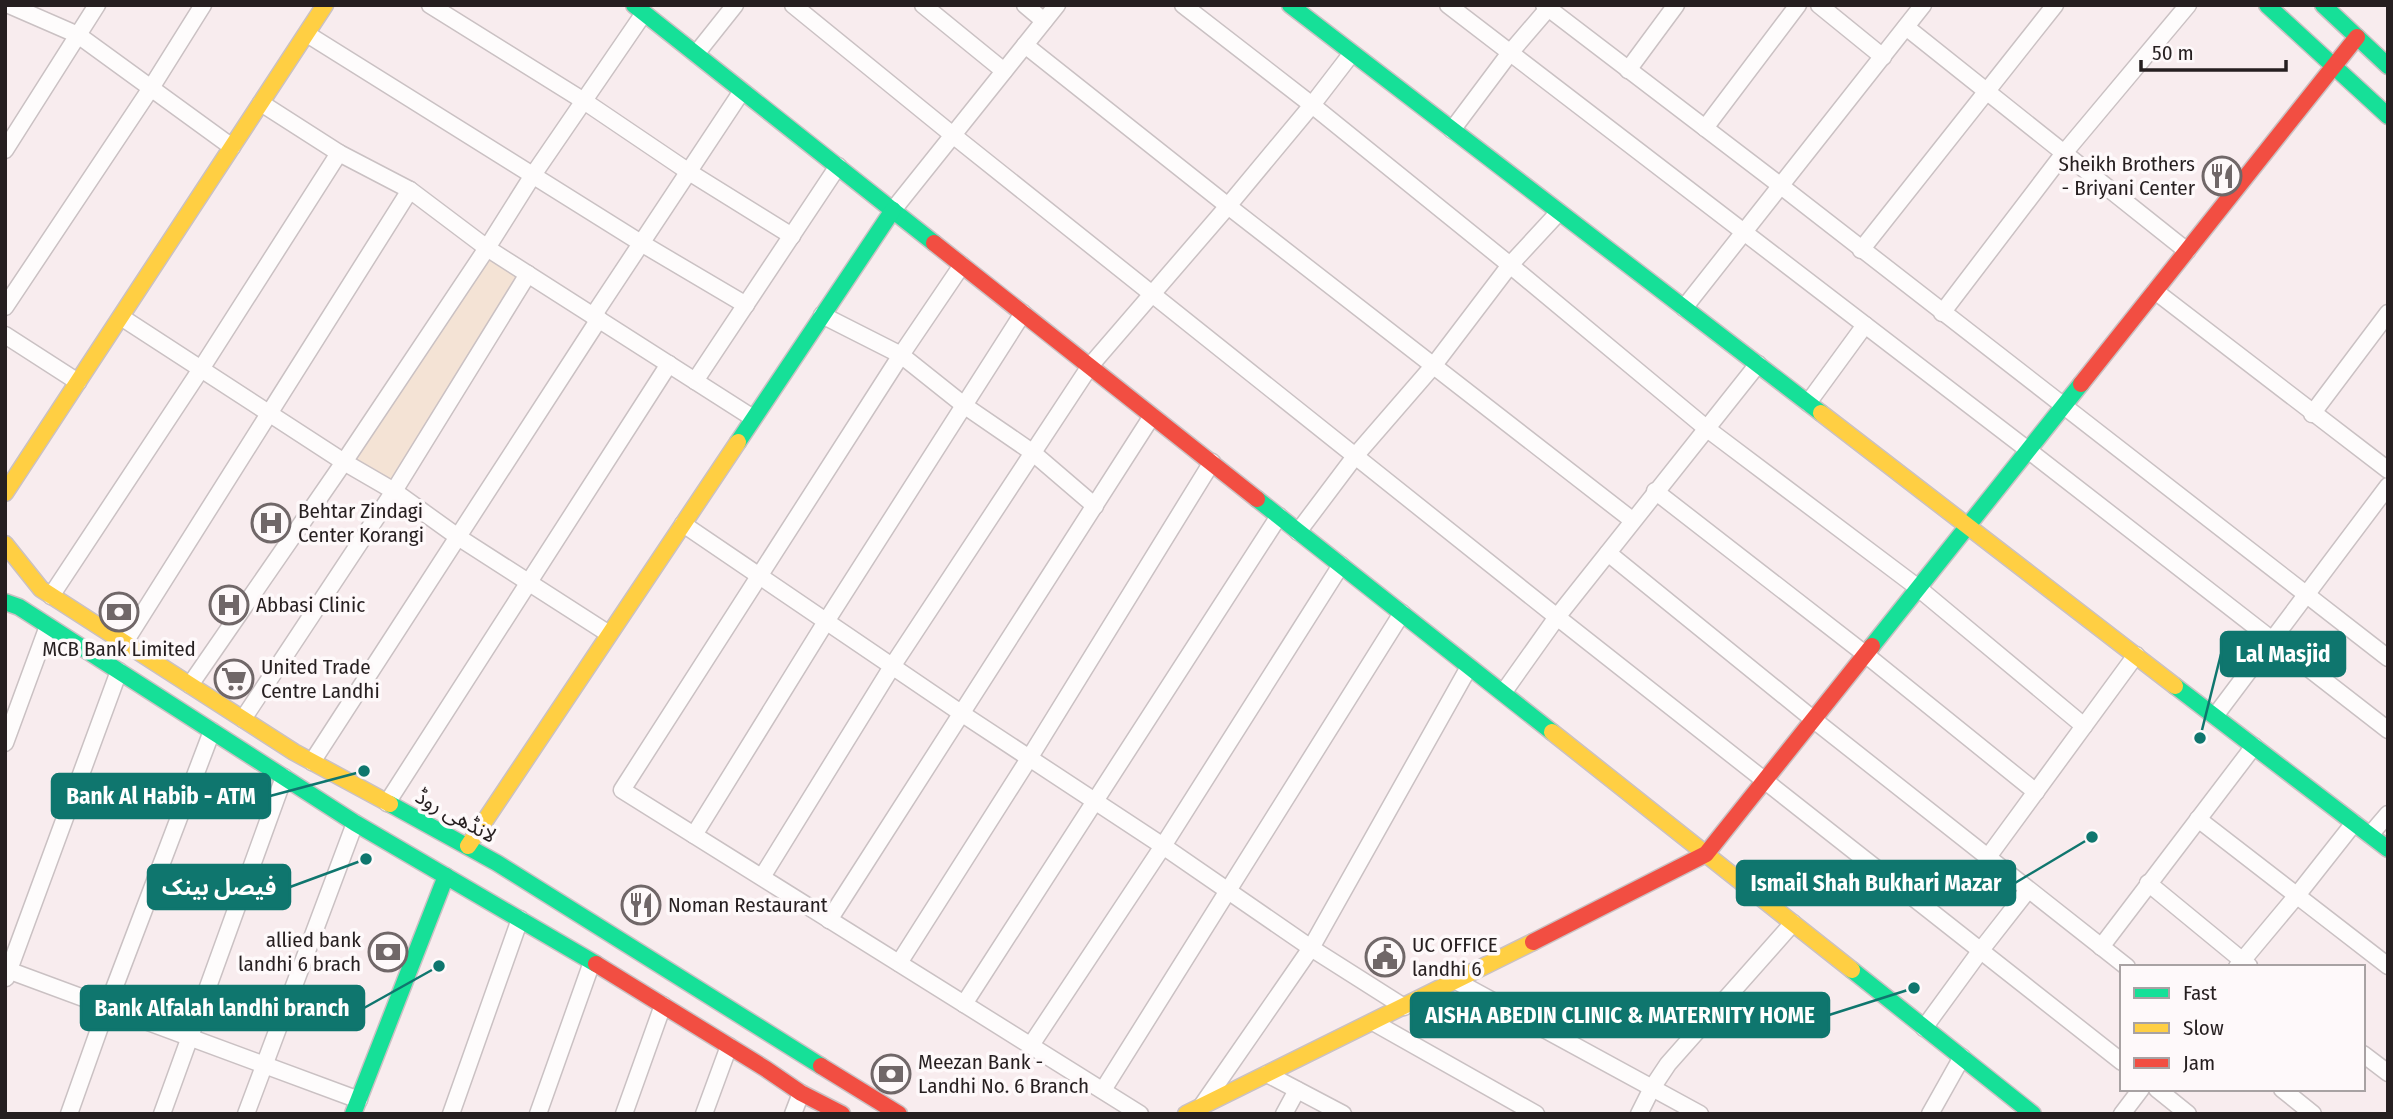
<svg xmlns="http://www.w3.org/2000/svg" width="2393" height="1119" font-family="'Fira Sans Condensed','Noto Sans Arabic',sans-serif">
<rect width="100%" height="100%" fill="#f8ecee"/>
<path fill="#f4e3d5" d="M487,248L528,274L394,491L344,462Z"/>
<g fill="none" stroke-linecap="round" stroke-linejoin="round">
<defs>
<g id="street">
<path d="M9,5L78,35L232,147"/>
<path d="M430,5L584,101L689,172L792,236"/>
<path d="M793,5L954,136L1557,617L2122,1062"/>
<path d="M923,5L1004,71"/>
<path d="M1025,5L1044,21"/>
<path d="M1183,5L1312,105L1510,265L1706,428L1917,587L2084,726"/>
<path d="M1448,5L2028,450L2388,730"/>
<path d="M1544,5L1781,186L2388,658"/>
<path d="M1819,5L1883,57"/>
<path d="M1906,27L2187,251"/>
<path d="M307,34L641,243L746,305"/>
<path d="M1025,45L1228,206L1632,520"/>
<path d="M696,54L735,5"/>
<path d="M1628,70L1676,5"/>
<path d="M261,103L339,153L410,190L487,248L753,418"/>
<path d="M1705,128L1798,5"/>
<path d="M1452,130L1509,54L1551,5"/>
<path d="M5,150L97,5"/>
<path d="M893,210L1057,5"/>
<path d="M1861,250L2055,5"/>
<path d="M962,265L901,355L622,790L1140,1114"/>
<path d="M2155,291L2388,470"/>
<path d="M5,307L151,88L203,5"/>
<path d="M1684,308L1923,5"/>
<path d="M1942,313L2064,153L2188,5"/>
<path d="M822,315L901,355L965,406L1032,452L1095,506"/>
<path d="M593,316L742,91"/>
<path d="M121,317L344,462L394,491L458,537L609,634"/>
<path d="M5,335L78,382"/>
<path d="M695,381L838,166"/>
<path d="M1808,403L1865,325"/>
<path d="M2312,414L2388,313"/>
<path d="M1655,491L1865,654L2036,792"/>
<path d="M683,524L961,713L1163,846L1311,948L1404,1007"/>
<path d="M1298,532L1356,455L1434,365L1510,265L1559,212"/>
<path d="M1608,553L1814,720L2127,967"/>
<path d="M51,596L201,369L339,153"/>
<path d="M125,642L410,190"/>
<path d="M190,685L344,462L487,248L533,175L644,13"/>
<path d="M1503,693L1557,617L1758,364"/>
<path d="M2215,716L2388,486"/>
<path d="M243,719L394,491L528,274"/>
<path d="M5,743L48,626"/>
<path d="M312,762L599,319"/>
<path d="M387,803L669,364"/>
<path d="M2198,819L2388,966"/>
<path d="M694,835L827,620L1023,313"/>
<path d="M2370,835L2388,814"/>
<path d="M1988,857L2136,655"/>
<path d="M762,877L893,665L1090,366L1228,206L1312,105L1352,53"/>
<path d="M2148,883L2249,966"/>
<path d="M829,920L1152,416"/>
<path d="M2101,947L2254,746"/>
<path d="M899,963L1030,757L1212,462"/>
<path d="M2237,967L2298,894L2354,823"/>
<path d="M5,969L359,1100"/>
<path d="M6,978L119,671"/>
<path d="M1456,981L1700,1114"/>
<path d="M964,1004L1279,516"/>
<path d="M1373,1022L1536,1114"/>
<path d="M1924,1028L1981,950L2028,890"/>
<path d="M1031,1045L1163,846L1341,565"/>
<path d="M2363,1054L2388,1073"/>
<path d="M1267,1074L1343,1114"/>
<path d="M2157,1089L2188,1114"/>
<path d="M2282,1089L2313,1114"/>
<path d="M1103,1090L1402,613"/>
<path d="M1203,1104L1311,948L1469,667"/>
<path d="M69,1114L107,1007L212,731"/>
<path d="M162,1114L284,777"/>
<path d="M246,1114L355,823"/>
<path d="M451,1114L520,919"/>
<path d="M538,1114L592,962"/>
<path d="M624,1114L663,1005"/>
<path d="M704,1114L729,1046"/>
<path d="M793,1114L801,1093"/>
<path d="M1284,1114L1297,1090"/>
<path d="M1639,1114L1652,1088L1668,1064L1793,923"/>
<path d="M1930,1114L1962,1057"/>
<path d="M2122,1114L2141,1089"/>
</g>
<g id="fast">
<path d="M634,5L934,243"/>
<path d="M1290,5L1821,413"/>
<path d="M2267,5L2388,116"/>
<path d="M2323,5L2388,66"/>
<path d="M738,442L893,210"/>
<path d="M1257,499L1552,732"/>
<path d="M5,602L19,607L355,823L596,964"/>
<path d="M1872,646L2081,384"/>
<path d="M2175,686L2388,849"/>
<path d="M390,804L497,863L821,1066"/>
<path d="M1852,970L2033,1114"/>
<path d="M353,1114L446,876"/>
</g>
<g id="slow">
<path d="M1821,413L2175,686"/>
<path d="M5,493L325,5"/>
<path d="M5,544L41,589L294,752L390,804"/>
<path d="M1552,732L1852,970"/>
<path d="M468,846L738,442"/>
<path d="M1186,1114L1533,942"/>
</g>
<g id="jam">
<path d="M934,243L1257,499"/>
<path d="M2081,384L2357,37"/>
<path d="M1533,942L1706,854L1872,646"/>
<path d="M596,964L766,1069L801,1093L842,1114"/>
<path d="M821,1066L899,1114"/>
</g>
</defs>
<use href="#street" stroke="#cac1c3" stroke-width="19"/>
<use href="#fast" stroke="#cac1c3" stroke-width="19"/>
<use href="#slow" stroke="#cac1c3" stroke-width="19"/>
<use href="#jam" stroke="#cac1c3" stroke-width="19"/>
<use href="#street" stroke="#fefcfc" stroke-width="16"/>
<use href="#fast" stroke="#16e098" stroke-width="16"/>
<use href="#slow" stroke="#ffcf43" stroke-width="16"/>
<use href="#jam" stroke="#f24e42" stroke-width="16"/>
</g>
<defs>
<symbol id="restaurant-ring" viewBox="-11 -11 22 22"><circle r="9.5" fill="#fef9fa" stroke="#706768" stroke-width="1.5"/><path d="M-5-6h1v4h1v-4h1v4h1v-4h1v5L-1.5 .5V6h-2V.5L-5-1ZM5-6V6H3V1.5H1.5Q1.5-4 5-6Z" fill="#706768"/></symbol>
<symbol id="hospital-ring" viewBox="-11 -11 22 22"><circle r="9.5" fill="#fef9fa" stroke="#706768" stroke-width="1.5"/><path d="M-5-5h3v3.5h4V-5h3V5h-3V1.5h-4V5h-3Z" fill="#706768"/></symbol>
<symbol id="bank-ring" viewBox="-11 -11 22 22"><circle r="9.5" fill="#fef9fa" stroke="#706768" stroke-width="1.5"/><path d="M-6-4H6V4H-6ZM0-2.3a2.3 2.3 0 1 0 0 4.6a2.3 2.3 0 1 0 0-4.6Z" fill="#706768"/></symbol>
<symbol id="supermarket-ring" viewBox="-11 -11 22 22"><circle r="9.5" fill="#fef9fa" stroke="#706768" stroke-width="1.5"/><path d="M-6-5.5h2.5l.6 2H6L4.5 2H-2.5L-4.4-4H-6ZM-1.5 3.2a1.3 1.3 0 1 0 .1 0ZM3 3.2a1.3 1.3 0 1 0 .1 0Z" fill="#706768"/></symbol>
<symbol id="civic-ring" viewBox="-11 -11 22 22"><circle r="9.5" fill="#fef9fa" stroke="#706768" stroke-width="1.5"/><path d="M-.6-6.5H3V-4.5H.6V-3L4-1V1h2V6H-6V1h2V-1L-.6-3ZM-1.2 2.5V6h2.4V2.5Z" fill="#706768"/></symbol>
</defs>
<g fill-rule="evenodd">
<use href="#restaurant-ring" x="2200" y="154" width="44" height="44"/>
<use href="#hospital-ring" x="249" y="501" width="44" height="44"/>
<use href="#hospital-ring" x="207" y="583" width="44" height="44"/>
<use href="#bank-ring" x="97" y="590" width="44" height="44"/>
<use href="#supermarket-ring" x="212" y="657" width="44" height="44"/>
<use href="#restaurant-ring" x="619" y="883" width="44" height="44"/>
<use href="#bank-ring" x="366" y="930" width="44" height="44"/>
<use href="#civic-ring" x="1363" y="935" width="44" height="44"/>
<use href="#bank-ring" x="869" y="1052" width="44" height="44"/>
</g>
<g text-anchor="middle" dominant-baseline="central" stroke-width="7" stroke-linejoin="round" paint-order="stroke">
<g font-size="21" fill="#261f20" stroke="#fef9fa" text-anchor="start">
<text x="2195" y="164" text-anchor="end">Sheikh Brothers<tspan x="2195" dy="24">- Briyani Center</tspan></text>
<text x="298" y="511">Behtar Zindagi<tspan x="298" dy="24">Center Korangi</tspan></text>
<text x="256" y="605">Abbasi Clinic</text>
<text x="119" y="649" text-anchor="middle">MCB Bank Limited</text>
<text x="261" y="667">United Trade<tspan x="261" dy="24">Centre Landhi</tspan></text>
<text x="668" y="905">Noman Restaurant</text>
<text x="361" y="940" text-anchor="end">allied bank<tspan x="361" dy="24">landhi 6 brach</tspan></text>
<text x="1412" y="945">UC OFFICE<tspan x="1412" dy="24">landhi 6</tspan></text>
<text x="918" y="1062">Meezan Bank -<tspan x="918" dy="24">Landhi No. 6 Branch</tspan></text>
</g>
<g font-size="21" fill="#261f20" stroke="#fef9fa">
<text transform="translate(456 816) rotate(29)">لانڈھی روڈ</text>
</g>
</g>
<path fill="none" stroke="#0f766e" stroke-width="2.5" d="M2200 738L2221 654M364 771L270 796M2092 837L2015 883M366 859L290 887M439 966L364 1008M1914 988L1829 1015"/>
<g fill="#0f766e" stroke="#fef9fa" stroke-width="2.5">
<circle cx="2200" cy="738" r="7"/>
<circle cx="364" cy="771" r="7"/>
<circle cx="2092" cy="837" r="7"/>
<circle cx="366" cy="859" r="7"/>
<circle cx="439" cy="966" r="7"/>
<circle cx="1914" cy="988" r="7"/>
</g>
<g fill="#0f766e" stroke="#0f766e" stroke-width="2.5">
<rect x="2221" y="632" width="124" height="44" rx="7"/>
<rect x="52" y="774" width="218" height="44" rx="7"/>
<rect x="1737" y="861" width="278" height="44" rx="7"/>
<rect x="148" y="865" width="142" height="44" rx="7"/>
<rect x="81" y="986" width="283" height="44" rx="7"/>
<rect x="1411" y="993" width="418" height="44" rx="7"/>
</g>
<g font-size="23" text-anchor="middle" font-weight="bold" fill="#fff">
<text x="2283" y="662">Lal Masjid</text>
<text x="161" y="804">Bank Al Habib - ATM</text>
<text x="1876" y="891">Ismail Shah Bukhari Mazar</text>
<text x="219" y="895">فیصل بینک</text>
<text x="222" y="1016">Bank Alfalah landhi branch</text>
<text x="1620" y="1023">AISHA ABEDIN CLINIC &amp; MATERNITY HOME</text>
</g>
<rect width="2393" height="1119" fill="none" stroke="#261f20" stroke-width="14"/>
<rect x="2120" y="965" width="245" height="126" fill="#fef9fa" stroke="#a8a2a3" stroke-width="2"/>
<rect x="2134" y="988" width="35" height="10" fill="#16e098" stroke="#a8a2a3" stroke-width="2"/>
<text x="2183" y="1000" font-size="21" fill="#261f20">Fast</text>
<rect x="2134" y="1023" width="35" height="10" fill="#ffcf43" stroke="#a8a2a3" stroke-width="2"/>
<text x="2183" y="1035" font-size="21" fill="#261f20">Slow</text>
<rect x="2134" y="1058" width="35" height="10" fill="#f24e42" stroke="#a8a2a3" stroke-width="2"/>
<text x="2183" y="1070" font-size="21" fill="#261f20">Jam</text>
<path d="M2141 60v10h145v-10" fill="none" stroke="#261f20" stroke-width="3.5"/>
<text x="2152" y="60" font-size="21" fill="#261f20" stroke="#fef9fa" stroke-width="5" paint-order="stroke">50 m</text>
</svg>
